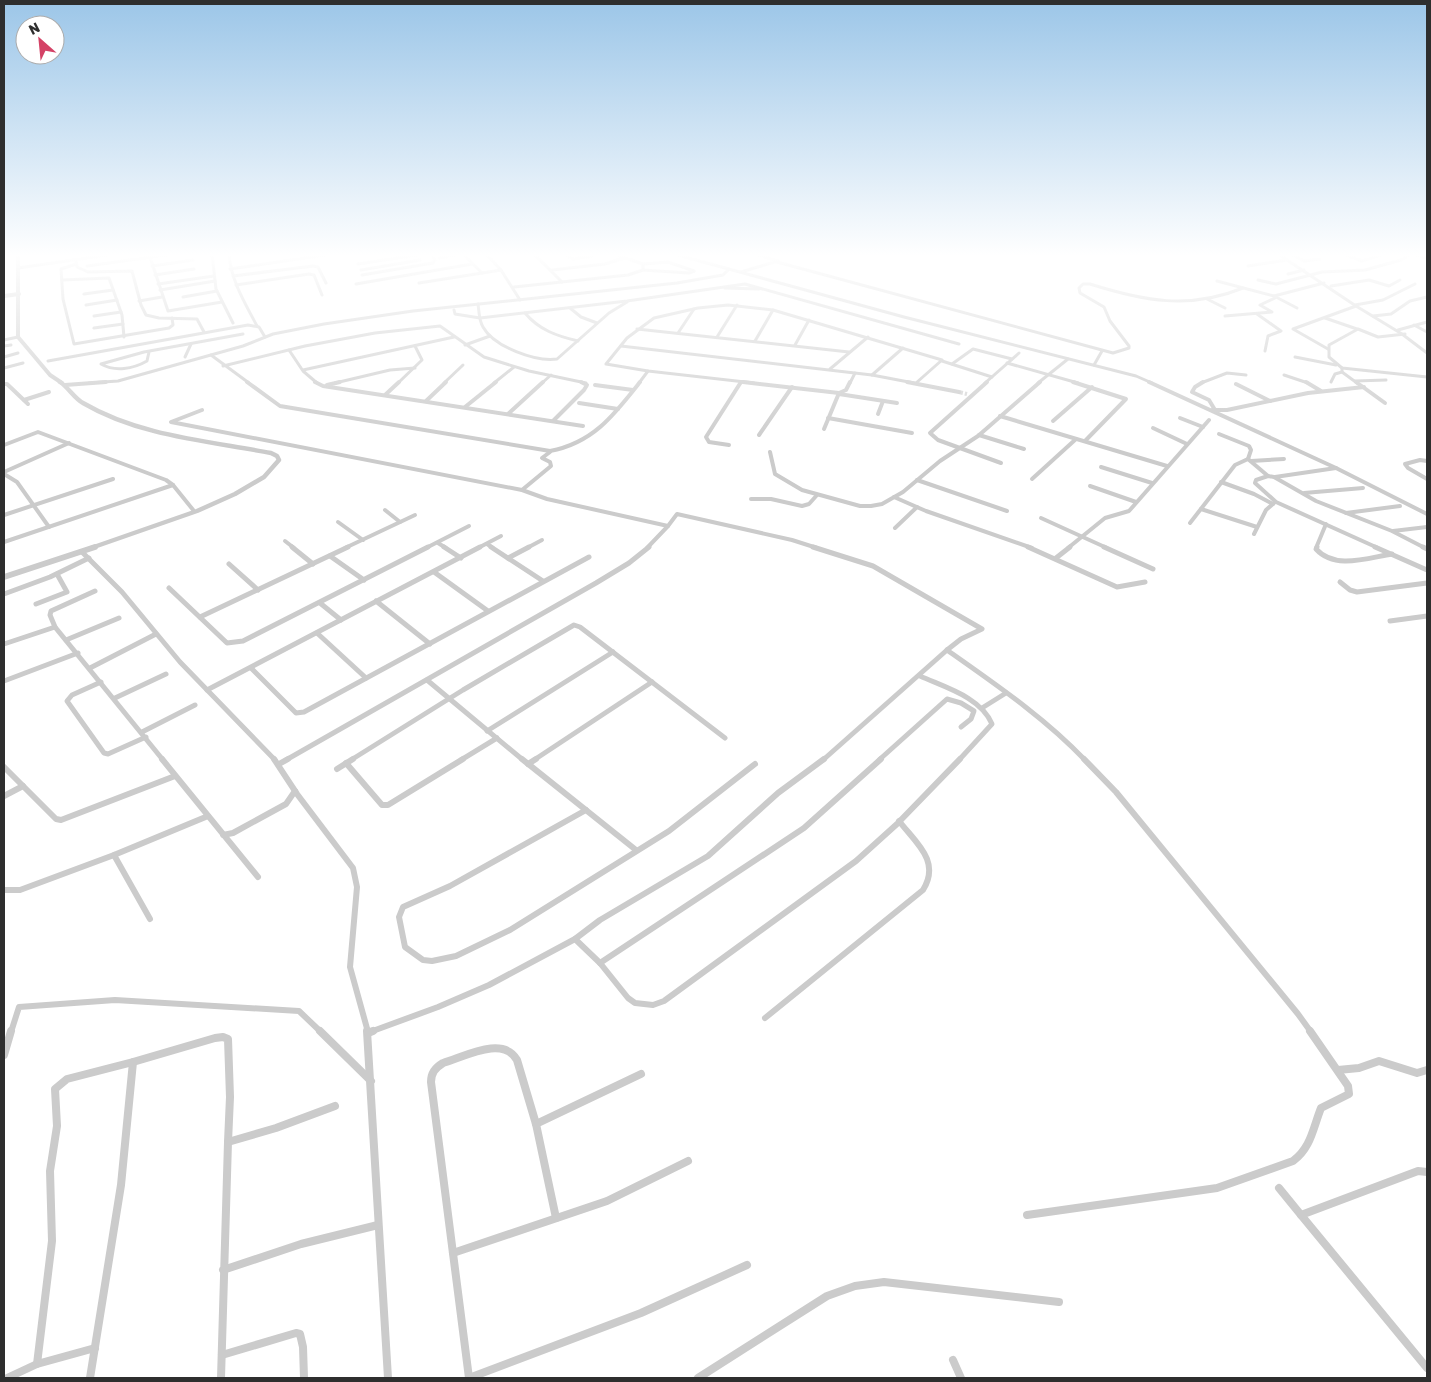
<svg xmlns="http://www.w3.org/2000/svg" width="1431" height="1382" font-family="Rubik,sans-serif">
<rect width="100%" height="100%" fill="#fff"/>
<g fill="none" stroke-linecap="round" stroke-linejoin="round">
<path stroke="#d5d5d5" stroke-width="4" stroke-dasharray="4 2" stroke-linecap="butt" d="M959,392L967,394"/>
<g stroke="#cbcbcb" stroke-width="3">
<path d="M212,254L216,289L233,323"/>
<path d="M229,254C231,281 245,303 257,326"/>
<path d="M463,254L482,273"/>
<path d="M486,254L501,270L520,300"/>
<path d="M534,254L562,282"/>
<path d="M565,254L573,259L592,256"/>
<path d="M614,254L643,264L668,262L694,271"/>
<path d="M674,254L904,317L1136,376L1152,383"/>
<path d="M1278,254L1356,306L1402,334L1427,353"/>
<path d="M1291,254L1304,261L1320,259"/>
<path d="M1344,254L1362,261L1384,254"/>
<path d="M1412,254L1427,258"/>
<path d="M1348,256L1358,254"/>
<path d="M150,257L168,311L222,302"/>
<path d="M439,258L459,254"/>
<path d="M76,260L77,267L88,272L132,271L141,305L146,315L159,318L197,319L204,332"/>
<path d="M777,262L1113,353L1129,348V346L1110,321L1104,307L1080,293L1079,288L1083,284H1090C1144,301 1189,310 1243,288"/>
<path d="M76,264L61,269L63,299L74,344L169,328L173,325L172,318"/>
<path d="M358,264L423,254"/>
<path d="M87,266L174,254"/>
<path d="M152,266L193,260"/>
<path d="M1248,266L1287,260"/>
<path d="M18,268L114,254"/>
<path d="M230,269L332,254"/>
<path d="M361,270L420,260"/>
<path d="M552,270L605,264L624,258"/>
<path d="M643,270L689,273L694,271"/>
<path d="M741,272L778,261L755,254"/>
<path d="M1288,274L1304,270"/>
<path d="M155,275L194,269"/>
<path d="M362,275L433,263L435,260L431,254"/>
<path d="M233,276L313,266L318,267L326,283"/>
<path d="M62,280L109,278L122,315L124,337"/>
<path d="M1258,280L1276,284L1322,272L1365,270L1401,260L1410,254"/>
<path d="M1217,281L1274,296"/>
<path d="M419,283L501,270"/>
<path d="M158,284L214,276"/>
<path d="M356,284L472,264"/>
<path d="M236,285L309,274L314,275L322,295"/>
<path d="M1331,286L1369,280L1389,286L1400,280"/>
<path d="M514,287L628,275L643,270V264"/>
<path d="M725,288L759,289"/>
<path d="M160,290L215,281"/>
<path d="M84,294L113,290"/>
<path d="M183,297L217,291"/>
<path d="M1207,299L1225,308"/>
<path d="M139,301L162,297"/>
<path d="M478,304C479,311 479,321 483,327C494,347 536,362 557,359L609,313L627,302"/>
<path d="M86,305L117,300"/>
<path d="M1355,305L1383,300L1415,284"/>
<path d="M570,308L581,317L597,323"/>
<path d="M1297,308L1274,296L1324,283"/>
<path d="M454,310L455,314L480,318L627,301L745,284L959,344"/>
<path d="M525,313C539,330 557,336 578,341"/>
<path d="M1257,314L1281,331L1268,336L1265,351"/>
<path d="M94,316L121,312"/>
<path d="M1225,316L1272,312L1260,305L1275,298"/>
<path d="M1373,316L1391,314L1410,301L1427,297"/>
<path d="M1325,318L1357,329"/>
<path d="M1414,325L1427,332"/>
<path d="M94,328L123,324"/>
<path d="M637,329L849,352"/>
<path d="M1398,330L1427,322"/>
<path d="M678,333L694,309"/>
<path d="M1405,334L1378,337L1358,329L1329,345V357L1342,368L1427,377"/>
<path d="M717,337L737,305"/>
<path d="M4,340L18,337"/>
<path d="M755,341L773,310"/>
<path d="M465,345L490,336"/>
<path d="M795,345L809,320"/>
<path d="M4,346L11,345"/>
<path d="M621,346L872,375L914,383"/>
<path d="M1328,349L1293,329L1356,306"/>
<path d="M289,350L303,371L317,383"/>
<path d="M149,352L147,361C133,369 115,372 101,364L144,352L243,334"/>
<path d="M211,355L249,383"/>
<path d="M4,357L18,353"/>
<path d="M185,357L191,344"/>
<path d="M1295,357L1336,365"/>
<path d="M48,361L248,325L259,327L265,337"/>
<path d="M942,361L992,377"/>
<path d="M1007,363L1078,383"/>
<path d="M952,364L973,349L1012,359"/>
<path d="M1094,365L1102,351"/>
<path d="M223,366L305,346L375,333L440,326L484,357L529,371L586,383"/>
<path d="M4,368L23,363"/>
<path d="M1342,368V372L1357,383"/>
<path d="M830,369L868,337"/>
<path d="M303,370L454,337"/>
<path d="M872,375L903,348"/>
<path d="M1284,375L1308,383"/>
<path d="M1355,381L1386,380"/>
<path d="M1331,382L1335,374L1342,372"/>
<path d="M89,383L118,381L243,346L273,334L324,324L413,311L677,283L723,275L729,269"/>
<path d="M335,383L390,370L415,368"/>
<path d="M398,383L422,360L415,346"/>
<path d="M444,383L463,365"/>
<path d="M494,383L514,367"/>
<path d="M542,383L551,375"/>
<path d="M639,383L648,371"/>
<path d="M754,383L648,371L606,364L627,338L654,318L698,308L728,305L773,310L942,360L916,383"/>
<path d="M850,383L855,373"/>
<path d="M985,383L1019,353"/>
<path d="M1038,383L1068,359"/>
<path d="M1201,383L1227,373L1246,375"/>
</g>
<g stroke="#cbcbcb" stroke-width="4">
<path d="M247,382L280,406L550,451C593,443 614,415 640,382"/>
<path d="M315,382L323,386L583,426"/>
<path d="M743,382L839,393L846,390L850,382"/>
<path d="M907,382L959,392"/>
<path d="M987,382L930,433L938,440L1001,463"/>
<path d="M1073,382L1126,399L1085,441"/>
<path d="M1149,382L1336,468L1427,514"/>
<path d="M1203,382L1195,387L1192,392L1209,400L1215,410"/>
<path d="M1306,382L1321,391"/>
<path d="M1356,382L1385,403"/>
<path d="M4,384H7L28,404"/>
<path d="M1236,384L1270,401"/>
<path d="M65,385L106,382"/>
<path d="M327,385L340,382"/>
<path d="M595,385L633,390"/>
<path d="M839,394L897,403"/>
<path d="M385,395L399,382"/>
<path d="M24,400L49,392"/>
<path d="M426,401L446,382"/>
<path d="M579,403L618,409"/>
<path d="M465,407L496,382"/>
<path d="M202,410L171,422L522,490L547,499L668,526L677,514L792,540L817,548"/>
<path d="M1212,410H1227L1308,393L1364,387"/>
<path d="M508,414L543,382"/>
<path d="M878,414L883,401"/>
<path d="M1000,416L1167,466"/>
<path d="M828,418L912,433"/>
<path d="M1180,418L1203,427"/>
<path d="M553,421L584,390L587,385L581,382"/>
<path d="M1053,421L1092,387"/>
<path d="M1153,428L1187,444"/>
<path d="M824,429L839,393"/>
<path d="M1219,434L1249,446L1251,450L1248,459L1268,476"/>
<path d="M759,435L792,387"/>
<path d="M979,435L1024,449"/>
<path d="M4,445L38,432L166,480L173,485L194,511"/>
<path d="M729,445L709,442L706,437L741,382"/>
<path d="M770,452L775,474L802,490L860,506H871L882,504L903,492L940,461L978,436L1040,382"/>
<path d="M1251,461L1284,459"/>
<path d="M1427,461L1420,460L1405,464L1408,468L1427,479"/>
<path d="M1101,467L1152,483"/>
<path d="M4,472L69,443"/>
<path d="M4,474L17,482L49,527"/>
<path d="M1275,477L1336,468"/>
<path d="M1032,479L1076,439"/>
<path d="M917,480L1007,511"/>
<path d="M1221,482L1254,494L1273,504"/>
<path d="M1090,486L1136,502"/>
<path d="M522,490L551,466L550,462L542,458L550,452"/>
<path d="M1304,493L1363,488"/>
<path d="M894,497L926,511L1032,548"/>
<path d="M751,499H771L802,506L809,504L817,495"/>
<path d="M1201,509L1257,527"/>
<path d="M385,510L400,522"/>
<path d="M1346,513L1400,506"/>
<path d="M4,515L113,479"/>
<path d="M1041,518L1107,548"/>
<path d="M338,522L363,540"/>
<path d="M1190,523L1235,465L1248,459"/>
<path d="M895,528L917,507"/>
<path d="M1393,531L1427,527"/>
<path d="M1254,534L1266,510L1274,503"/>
<path d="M285,541L294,548"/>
<path d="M4,542L173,485"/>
<path d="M438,543L446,548"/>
<path d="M487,544L493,548"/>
<path d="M345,548L415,515"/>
<path d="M426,548L469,526"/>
<path d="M478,548L501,536"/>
<path d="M527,548L542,540"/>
<path d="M647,548L668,526"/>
<path d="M1068,548L1105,518L1129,511L1209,420"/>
<path d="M1316,548L1326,524"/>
<path d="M1378,548L1276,502L1255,483L1256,480L1268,476L1274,477L1316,501L1392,531L1425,548"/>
</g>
<g stroke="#cbcbcb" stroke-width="5">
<path d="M292,547L313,564"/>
<path d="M444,547L461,558"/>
<path d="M491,547L543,581"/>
<path d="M813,547L873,566L982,629L961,639L947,650L823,760"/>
<path d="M1028,547L1117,587L1145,582"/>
<path d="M1104,547L1153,569"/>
<path d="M1317,547L1316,549C1335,570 1367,558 1392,554"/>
<path d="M1375,547L1427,570"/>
<path d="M1423,547L1427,549"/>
<path d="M82,552L122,592L180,662L275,760"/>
<path d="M330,556L364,580"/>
<path d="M508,558L529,547"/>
<path d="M1056,558L1070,547"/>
<path d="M229,564L258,590"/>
<path d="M434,572L488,611"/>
<path d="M1340,582L1350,590L1357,592L1427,583"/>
<path d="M169,588L227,643L243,641L428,547"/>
<path d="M95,591L51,611L50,615L55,627L163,760"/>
<path d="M4,594L50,577L89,558"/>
<path d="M376,601L430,644"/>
<path d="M320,603L341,620"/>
<path d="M36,604L67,592L57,574"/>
<path d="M200,617L348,547"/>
<path d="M1390,621L1427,616"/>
<path d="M317,633L366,678"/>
<path d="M66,640L119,618"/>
<path d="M4,644L55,627"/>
<path d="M947,650C995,684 1044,717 1085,760"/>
<path d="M90,668L156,634"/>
<path d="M251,668L296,713L304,712L589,557"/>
<path d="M920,676C944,687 981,697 992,724L959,760"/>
<path d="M427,680L523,760"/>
<path d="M4,681L78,653"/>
<path d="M101,682L72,695L67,701L104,753L108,754L146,737"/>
<path d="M207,690L480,547"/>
<path d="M115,698L166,674"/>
<path d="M982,708L1006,693"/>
<path d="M487,731L613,652"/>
<path d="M142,732L195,705"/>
<path d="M286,760L596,583L629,563L649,547"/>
<path d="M351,760L463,690L574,625L580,627L725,738"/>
<path d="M461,760L497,738"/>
<path d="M534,760L652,682"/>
<path d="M879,760L947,699L961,703L974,711L971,719L961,727"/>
</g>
<g stroke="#cbcbcb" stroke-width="6">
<path d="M162,759L258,877"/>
<path d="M274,759L297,794L353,868L357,887L350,967L368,1032"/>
<path d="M522,759L636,850"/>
<path d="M1084,759L1116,792L1298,1014L1311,1032"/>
<path d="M346,763L382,805H388L463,759"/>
<path d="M279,764L288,759"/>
<path d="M528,764L536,759"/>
<path d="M4,767L56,819L61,820L175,776"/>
<path d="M337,769L353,759"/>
<path d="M4,796L23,786"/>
<path d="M586,810L450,886L403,907L399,917L405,947L423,960L432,961L456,956L510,930L669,831L755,764"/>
<path d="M223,835L233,833L286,804L295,791"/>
<path d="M114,855L150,919"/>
<path d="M4,890H20L114,855L208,816"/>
<path d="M575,939L600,963L628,998L635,1003L653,1005L664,1001L856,861L897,824L960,759"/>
<path d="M600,963L804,828L881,759"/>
<path d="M765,1018L923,890C941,861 916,843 899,821"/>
<path d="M11,1032L19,1007L115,1000L299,1011L321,1032"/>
<path d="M370,1032L438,1007L489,985L575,939L600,920L708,856L778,793L824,759"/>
</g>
<g stroke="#cbcbcb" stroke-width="8">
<path d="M320,1031L371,1081"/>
<path d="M367,1031L388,1378"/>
<path d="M368,1033L373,1031"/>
<path d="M4,1055L11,1031"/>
<path d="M1338,1070L1359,1068L1379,1061L1417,1073L1427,1070"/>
<path d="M536,1124L641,1074"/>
<path d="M1427,1172L1418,1171L1301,1215L1427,1368"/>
<path d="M1279,1188L1301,1215"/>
<path d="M1027,1215L1217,1188L1293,1161C1311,1148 1313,1128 1321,1108L1349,1094L1348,1086L1310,1031"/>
<path d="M556,1218L536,1124L517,1060C503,1035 464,1057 443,1063C435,1068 431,1073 431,1082L469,1378L641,1313L747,1265"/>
<path d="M453,1253L607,1201L688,1161"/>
<path d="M223,1270L301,1244L378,1225"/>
<path d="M95,1348L37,1364L52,1241L50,1171L57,1126L55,1089L67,1079L133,1062"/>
<path d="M222,1355L296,1333L300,1334L303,1347L304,1378"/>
<path d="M953,1360L961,1378"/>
<path d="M7,1378L37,1364"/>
<path d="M90,1378L121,1185L133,1062L215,1038L223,1037L228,1039L230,1097L228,1142"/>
<path d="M221,1378L228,1142L276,1128L335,1106"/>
<path d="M698,1378L827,1296L855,1286L884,1282L1059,1302"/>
</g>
<g stroke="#cbcbcb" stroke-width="4">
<path d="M18,254V337L50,375L62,383"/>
<path d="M4,296L19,294"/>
</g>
<path stroke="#cbcbcb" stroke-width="4.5" d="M60,382C69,388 74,398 83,403C139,436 208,441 271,453L277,456L279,460L264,477L235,494L197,511L91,548"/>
<path stroke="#cbcbcb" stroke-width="6" d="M4,577L95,547"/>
</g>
<linearGradient id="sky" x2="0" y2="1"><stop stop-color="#9cc6e8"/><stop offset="0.57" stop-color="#fff"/><stop offset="1" stop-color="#fff" stop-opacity="0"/></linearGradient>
<rect width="1431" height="448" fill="url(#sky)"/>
<rect width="1431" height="1382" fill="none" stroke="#2e2e2e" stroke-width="10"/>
<g transform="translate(40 40) rotate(333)"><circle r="24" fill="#ffffff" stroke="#ababab"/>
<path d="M0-4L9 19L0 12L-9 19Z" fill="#d44266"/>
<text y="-8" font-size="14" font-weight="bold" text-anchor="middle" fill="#2e2e2e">N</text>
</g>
</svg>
